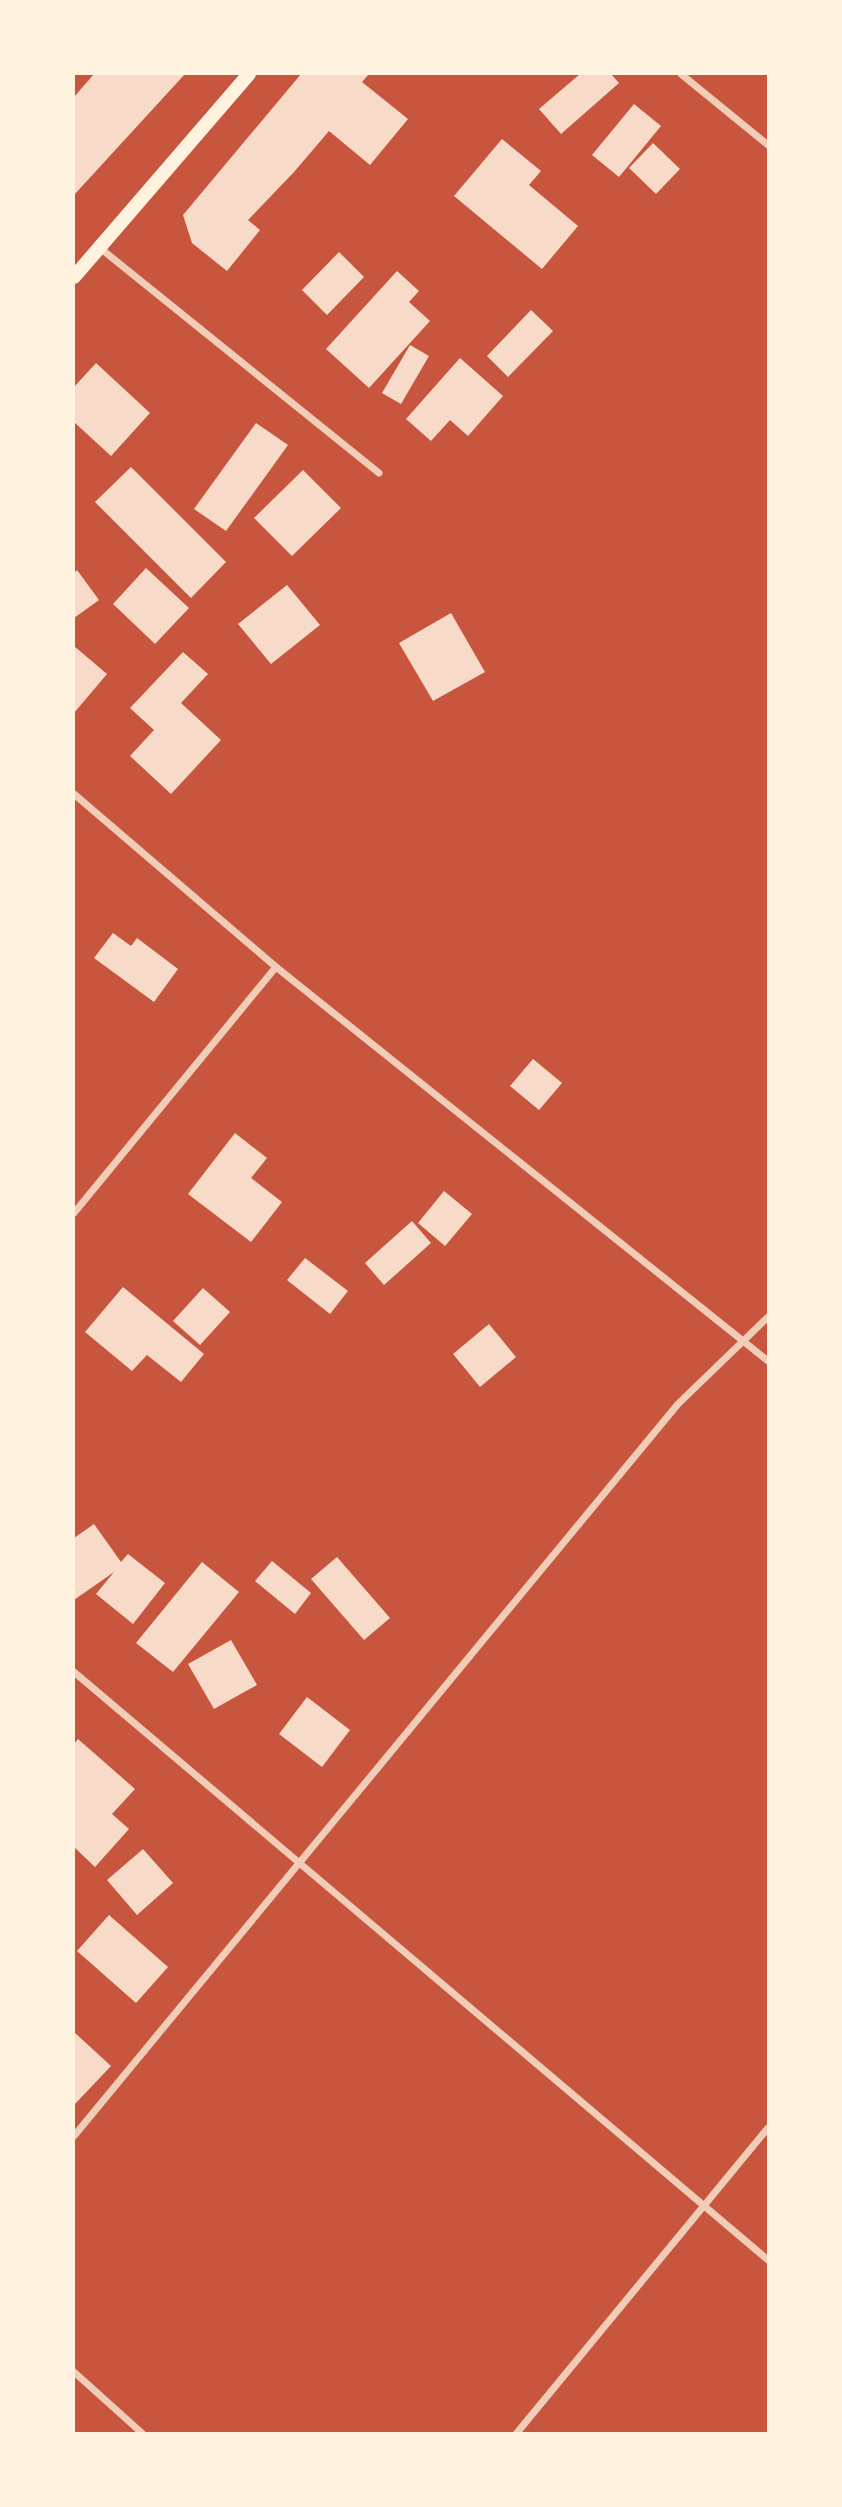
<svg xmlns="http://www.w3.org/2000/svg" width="842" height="2507" font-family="'PT Sans',sans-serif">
<rect width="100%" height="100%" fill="#c8553d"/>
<g fill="#f7dbc8">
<path d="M94,74H185L74,195V97Z"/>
<path d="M301,74H369L362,82L408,119L370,165L329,131L294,172L248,220L260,230L227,271L192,243L183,215Z"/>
<path d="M580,74H611L619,83L561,134L539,109Z"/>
<path d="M634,104L661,126L619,177L592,155Z"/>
<path d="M502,139L541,171L529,185L578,226L542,269L454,196Z"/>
<path d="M653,143L680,169L656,194L629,168Z"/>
<path d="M339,252L364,277L327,315L302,290Z"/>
<path d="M397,271L419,291L409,302L430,321L369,388L326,349Z"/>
<path d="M531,310L553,331L508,377L487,356Z"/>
<path d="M410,345L429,356L401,404L382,393Z"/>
<path d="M460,358L503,396L468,436L450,420L431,441L406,419Z"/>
<path d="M96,363L150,413L111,456L74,422V387Z"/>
<path d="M256,423L288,445L226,531L194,509Z"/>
<path d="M131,467L226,562L191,598L95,502Z"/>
<path d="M303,470L341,508L292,556L254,518Z"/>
<path d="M146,568L189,608L155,644L113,604Z"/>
<path d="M77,570L99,600L74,618V573Z"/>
<path d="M287,585L320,625L271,664L238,624Z"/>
<path d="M451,613L485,672L433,701L399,643Z"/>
<path d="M74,646L107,674L74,713Z"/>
<path d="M183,652L208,674L181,703L221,740L171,794L130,756L154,730L130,708Z"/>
<path d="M113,933L131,946L137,938L178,969L154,1002L94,958Z"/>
<path d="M533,1059L562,1083L539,1110L510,1086Z"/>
<path d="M235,1133L267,1158L251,1178L282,1202L251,1242L188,1194Z"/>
<path d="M444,1191L472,1214L445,1246L418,1223Z"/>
<path d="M412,1221L431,1243L384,1285L365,1263Z"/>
<path d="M305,1258L348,1291L330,1314L287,1280Z"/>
<path d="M123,1287L204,1354L181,1382L147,1355L132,1371L85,1332Z"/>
<path d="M203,1288L230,1312L200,1345L173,1321Z"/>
<path d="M489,1324L516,1357L480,1387L453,1354Z"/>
<path d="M94,1524L121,1562L128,1554L165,1583L133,1624L96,1594L114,1572L74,1600V1538Z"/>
<path d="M337,1557L390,1618L364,1640L311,1579Z"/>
<path d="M272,1561L311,1593L295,1614L255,1581Z"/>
<path d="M202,1562L239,1592L173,1672L136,1643Z"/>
<path d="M231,1640L257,1685L214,1709L188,1664Z"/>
<path d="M307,1697L350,1730L322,1767L279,1734Z"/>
<path d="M78,1739L135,1789L112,1814L129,1829L95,1867L74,1847V1744Z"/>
<path d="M143,1849L173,1883L137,1915L107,1880Z"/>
<path d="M109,1915L168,1967L136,2003L77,1951Z"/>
<path d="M74,2032L111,2066L75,2104L74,2102Z"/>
</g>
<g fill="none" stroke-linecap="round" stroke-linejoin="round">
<g stroke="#f1ccb7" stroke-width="7">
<path d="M681,74L768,145"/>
<path d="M100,248L379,473"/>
<path d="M74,794L276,967L768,1361"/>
<path d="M74,1213L276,967"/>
<path d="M74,1672L768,2260"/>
<path d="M74,2136L678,1404L768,1317"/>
<path d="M74,2372L143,2434"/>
<path d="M516,2434L768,2128"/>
</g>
<path stroke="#fff3e0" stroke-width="14" d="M74,277L249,74"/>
</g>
<rect width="842" height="2507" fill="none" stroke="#fff3e0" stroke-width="150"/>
</svg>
